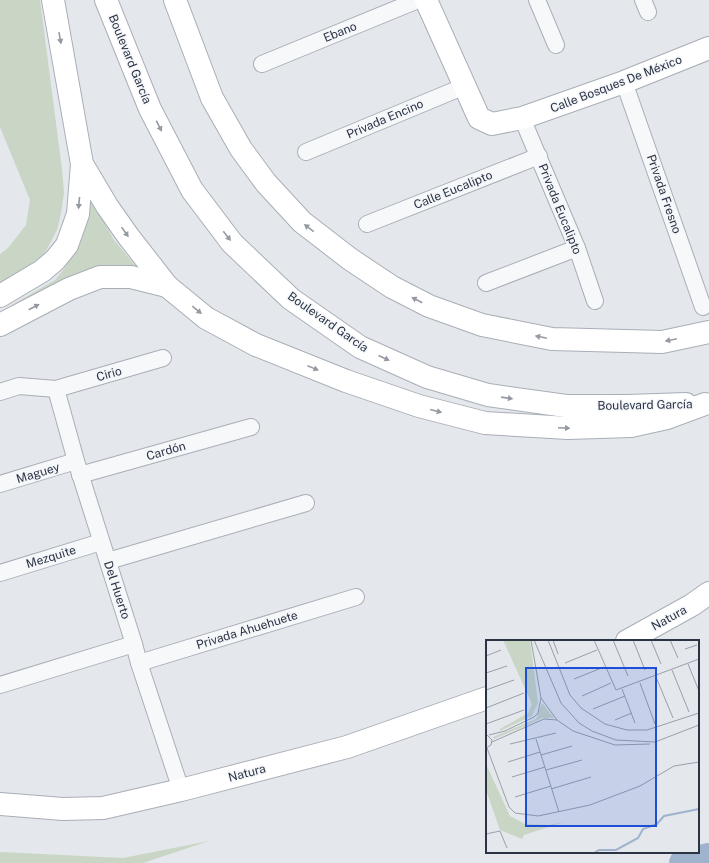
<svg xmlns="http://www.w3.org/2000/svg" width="709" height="863" font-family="'Public Sans',sans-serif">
<rect width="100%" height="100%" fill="#e4e7ec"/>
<g fill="#c9d6c5">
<path d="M0,0H40L62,169L64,193L61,213L57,230L46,251L34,265L0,286V254L8,248L26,225L30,200L0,127Z"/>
<path d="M89,191L101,217L114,240L134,264L150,276L137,272L0,318V312L55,280L64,269L76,250Z"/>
<path d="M209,841L143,863H0V852L123,858Z"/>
</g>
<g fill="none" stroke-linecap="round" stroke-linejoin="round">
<path stroke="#9fb4cc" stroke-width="28" d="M683,863L709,857"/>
<defs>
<g id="street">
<path d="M537,0L556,45"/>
<path d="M643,0L648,12"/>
<path d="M262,64L418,0"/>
<path d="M624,82L703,307"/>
<path d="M522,118L577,248L595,301"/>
<path d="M306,152L465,86"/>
<path d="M367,224L539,156"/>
<path d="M486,283L577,248"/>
<path d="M56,389L76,461L134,644L139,663L181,790"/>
<path d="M0,392L19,386L56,389L163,358"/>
<path d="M80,475L251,427"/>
<path d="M0,484L76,461"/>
<path d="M108,561L306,503"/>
<path d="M0,573L101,542"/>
<path d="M139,663L356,597"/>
<path d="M0,685L134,644"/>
</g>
<g id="secondary">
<path d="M53,0L82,164L107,206L128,236L167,286L206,318L256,345L346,381L419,406L485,423L568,428L631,426L667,418L705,404"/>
<path d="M106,0L150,109L192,190L232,243L291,299L360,347L427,377L488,395L566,406H628L686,404"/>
<path d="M175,0L212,98L241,149L266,183L302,222L350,259L392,287L429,306L482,325L552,339L662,342L709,332"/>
<path d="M426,0L479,118L492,124L522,118L624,82L709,48"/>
<path d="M0,296L42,271L55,260L67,245L78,214L82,164"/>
<path d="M0,325L69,289L100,277H131L167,286"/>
<path d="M627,641L692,605L709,593"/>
<path d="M0,804L63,809L103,808L181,790L347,747L487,698"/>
</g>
</defs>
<use href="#street" stroke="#a9aeb7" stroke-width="18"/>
<use href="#secondary" stroke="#a9aeb7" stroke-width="24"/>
<use href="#street" stroke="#f7f8fa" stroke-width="16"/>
<use href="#secondary" stroke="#fff" stroke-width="22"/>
</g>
<defs><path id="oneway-solid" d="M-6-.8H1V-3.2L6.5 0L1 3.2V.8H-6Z"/></defs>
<g fill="#959aa2">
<use href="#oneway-solid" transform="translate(60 38) rotate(80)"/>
<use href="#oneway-solid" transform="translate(159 126) rotate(63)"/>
<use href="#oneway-solid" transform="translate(79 203) rotate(95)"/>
<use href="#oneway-solid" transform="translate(309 228) rotate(-143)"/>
<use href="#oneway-solid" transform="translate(125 232) rotate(55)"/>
<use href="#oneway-solid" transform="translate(227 236) rotate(52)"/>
<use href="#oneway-solid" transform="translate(417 300) rotate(-153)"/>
<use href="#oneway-solid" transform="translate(34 307) rotate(-28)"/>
<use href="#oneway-solid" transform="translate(197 310) rotate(39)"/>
<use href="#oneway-solid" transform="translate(541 337) rotate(-168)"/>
<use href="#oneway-solid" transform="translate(671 340) rotate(168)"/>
<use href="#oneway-solid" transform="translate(384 358) rotate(24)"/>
<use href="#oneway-solid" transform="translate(313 368) rotate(22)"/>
<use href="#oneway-solid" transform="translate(507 398) rotate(8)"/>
<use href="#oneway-solid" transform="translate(436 411) rotate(14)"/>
<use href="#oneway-solid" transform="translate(564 428) rotate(3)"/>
</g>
<g text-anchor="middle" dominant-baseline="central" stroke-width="3" stroke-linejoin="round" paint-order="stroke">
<g font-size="12" fill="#2b3445" stroke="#f4f6f9">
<text transform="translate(340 32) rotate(-22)">Ebano</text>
<text transform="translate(130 59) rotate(68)">Boulevard García</text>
<text transform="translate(616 84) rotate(-21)">Calle Bosques De México</text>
<text transform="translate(385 119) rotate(-23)">Privada Encino</text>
<text transform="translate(453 190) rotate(-22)">Calle Eucalipto</text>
<text transform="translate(664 194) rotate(71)">Privada Fresno</text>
<text transform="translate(560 209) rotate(68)">Privada Eucalipto</text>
<text transform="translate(328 322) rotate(35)">Boulevard García</text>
<text transform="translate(109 374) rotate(-16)">Cirio</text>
<text transform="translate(645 405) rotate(-1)">Boulevard García</text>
<text transform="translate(166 451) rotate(-16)">Cardón</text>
<text transform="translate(38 473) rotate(-17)">Maguey</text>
<text transform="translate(51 557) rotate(-17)">Mezquite</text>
<text transform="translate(117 590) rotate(72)">Del Huerto</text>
<text transform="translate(669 618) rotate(-29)">Natura</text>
<text transform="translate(247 630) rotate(-17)">Privada Ahuehuete</text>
<text transform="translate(247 773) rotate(-15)">Natura</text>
</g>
</g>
<g transform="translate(486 640)">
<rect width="213" height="213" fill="#e4e7ec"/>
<path d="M17,0H44L52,63L46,76L14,91V89L42,73L46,64ZM56,63L68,78H56L39,86L8,99L7,97L50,79ZM0,124L24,176L39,184L63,185L78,182L38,195L36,199L14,190L0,150Z" fill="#c9d6c5"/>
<path fill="none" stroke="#9fb4cc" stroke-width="2" d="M108,213L113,210H130L152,198L157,189L171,184L178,176L213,169"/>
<path fill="none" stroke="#9a9fa9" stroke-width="1" d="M45,0L55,58L71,80L87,91L129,105L164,104M48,0L75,63L93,83L106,91L130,100L169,102L213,85M62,0L84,55L95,68L119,84L141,90H161L213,73M67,0L72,14M108,0L130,50L213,19M127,0L142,36M147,0L159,30M165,0L175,24M184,0L192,18M199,9L211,5M0,16L15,10M79,23L111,10M202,24L213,51M186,30L203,72M0,33L21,26M170,37L187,78M88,39L118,27M154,43L169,84M136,49L149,83M0,50L28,40M96,56L125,43M0,68L38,53M107,69L139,56M129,80L146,73M0,84L38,70M0,94L6,100L5,105L0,108M3,95L19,91L48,77L52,73L55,58M50,99L73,172M6,102L58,79L71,80M24,104L70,93M1,108L23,167L29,173L52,176L104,165L154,146L188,126L213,122M55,115L86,106M22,122L54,112M60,130L96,120M26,137L59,127M65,149L105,137M29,157L65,146M0,194L14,191L21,208"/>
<path fill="#1d4ed8" fill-opacity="0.15" stroke="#1d4ed8" stroke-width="2" d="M40,28H170V186H40Z"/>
<rect width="213" height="213" fill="none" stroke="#2b3445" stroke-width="2"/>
</g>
</svg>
